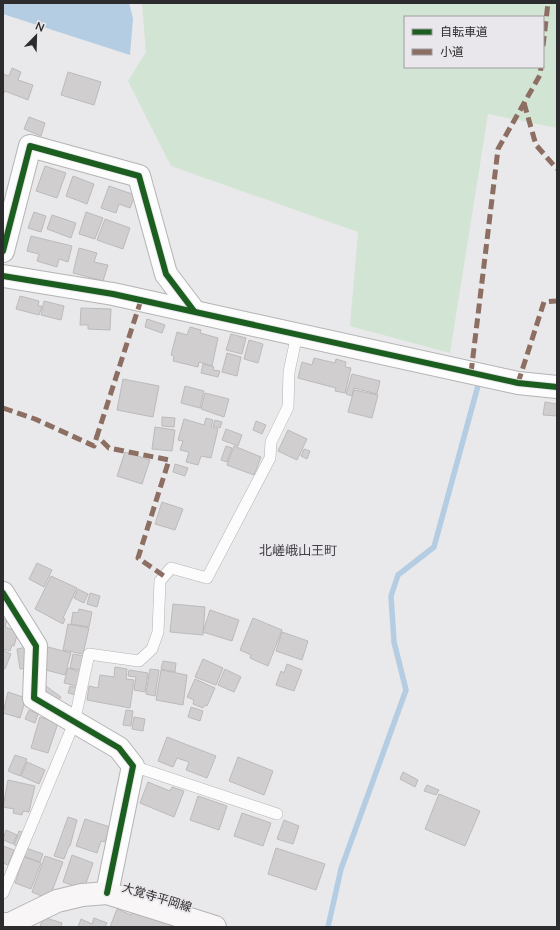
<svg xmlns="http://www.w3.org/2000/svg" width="560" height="930" font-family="Lato,'Noto Sans JP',sans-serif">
<rect width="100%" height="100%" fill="#e9e8ea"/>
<path fill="#d2e4d3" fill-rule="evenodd" d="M142,3H557V128L488,114L450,353L350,326L358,232L171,166L128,81L146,52ZM405,17H543V67H405Z"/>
<path fill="#b4cde3" d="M3,3H129L133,18L130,55L3,14Z"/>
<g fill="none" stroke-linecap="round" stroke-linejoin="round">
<path stroke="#b4cde3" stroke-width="5.5" d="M328,927L341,869L406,690L394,642L391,596L398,575L434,547L479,382"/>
</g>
<g fill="#d0cece" stroke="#bcbabb">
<path d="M12,68L21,72L18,80L33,85L28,100L5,91L3,95V74L9,76Z"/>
<path d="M68,72L101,82L94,105L61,95Z"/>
<path d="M29,117L45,123L41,136L24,129Z"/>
<path d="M45,166L66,173L57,198L36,191Z"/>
<path d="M73,176L94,184L87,204L66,196Z"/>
<path d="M109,186L135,195L130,208L119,204L116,213L101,208Z"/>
<path d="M34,212L46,216L41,232L28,228Z"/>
<path d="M86,212L103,218L95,239L79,234Z"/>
<path d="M52,215L76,223L71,238L47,229Z"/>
<path d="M105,219L130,228L123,249L97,240Z"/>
<path d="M31,236L72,246L68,262L59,259L57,267L37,261L39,254L27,251Z"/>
<path d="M79,248L97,253L94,262L108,265L103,281L73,273Z"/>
<path d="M20,296L39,301L38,306H42L39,315L16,309Z"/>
<path d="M44,301L64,306L61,320L41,315Z"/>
<path d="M81,308L111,309L110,330L88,329V325H80Z"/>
<path d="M147,319L165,325L162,333L145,327Z"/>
<path d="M190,327L201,330L200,333L218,338L212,366L199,362L198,367L173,361L174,356L171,355L177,332L187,335Z"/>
<path d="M231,334L246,338L242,354L226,350Z"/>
<path d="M249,340L263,344L258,363L244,359Z"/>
<path d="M227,353L241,357L237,376L222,372Z"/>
<path d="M314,358L335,363L336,359L346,362L345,367L351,368L345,393L335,391L336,388L298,378L302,362L312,365Z"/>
<path d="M203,364L214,367L213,370L220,371L218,377L201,373Z"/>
<path d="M352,374L380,381L377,394L354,388L352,396L346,394Z"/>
<path d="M123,379L159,386L153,417L117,410Z"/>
<path d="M185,386L204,391L200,408L181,403Z"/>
<path d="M354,390L378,395L372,418L348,412Z"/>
<path d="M205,393L229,399L224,417L201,409Z"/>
<path d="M545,402L557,404V416L543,415Z"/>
<path d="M162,417L175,418L174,427L162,426Z"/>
<path d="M206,418L213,420L211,427L218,429L211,458L201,456L198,465L186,462L189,452L180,450L183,441L178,440L184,419L204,425Z"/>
<path d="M215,420L222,422L220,428L213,426Z"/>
<path d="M256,421L266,425L262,434L253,430Z"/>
<path d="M155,427L175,430L172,451L152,449Z"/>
<path d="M226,429L242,435L238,446L222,440Z"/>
<path d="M288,430L307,439L297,460L278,451Z"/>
<path d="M226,446L232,448L227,462L221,460Z"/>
<path d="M234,446L261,457L254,475L227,465Z"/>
<path d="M304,449L310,451L307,459L301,456Z"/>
<path d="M125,452L150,460L142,484L117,476Z"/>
<path d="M175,464L188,468L185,476L173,472Z"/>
<path d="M162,502L183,509L175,530L155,524Z"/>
<path d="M37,563L52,570L44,587L29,579Z"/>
<path d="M51,576L77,588L63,618L65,619L63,624L35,609Z"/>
<path d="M78,589L88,594L84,603L74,598Z"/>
<path d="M90,593L100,596L97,607L87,604Z"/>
<path d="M173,604L205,607L203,635L170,632Z"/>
<path d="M79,609L92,612L89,627L71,624L73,612L78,613Z"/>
<path d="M210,610L239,620L232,641L203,632Z"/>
<path d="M253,618L282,630L268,666L250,658L251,655L240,650Z"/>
<path d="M3,619L7,620L5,627L18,632L14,646L12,645L10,651L5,649V651L11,654L5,669L3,668Z"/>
<path d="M68,624L89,628L83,654L63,650Z"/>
<path d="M282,632L308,641L302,660L276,651Z"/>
<path d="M27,647L30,668L20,669L17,649Z"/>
<path d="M48,647L71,653L65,675L42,669Z"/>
<path d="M73,654L84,656L81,670L70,668Z"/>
<path d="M203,659L223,668L216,685L195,677Z"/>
<path d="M163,661L176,663L175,672L161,669Z"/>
<path d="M287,664L302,670L294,691L276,685L281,671L284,673Z"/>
<path d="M115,667L127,669L126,679L134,680L130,708L87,700L89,686L98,688L100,675L114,677Z"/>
<path d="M68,668L81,672L77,686L64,683Z"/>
<path d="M150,669L159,670L155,696L146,694Z"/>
<path d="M225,669L241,677L234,692L218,685Z"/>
<path d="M129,670L148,673L145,692L134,690L136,677L128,676Z"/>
<path d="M161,670L187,675L183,705L156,700Z"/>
<path d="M195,679L215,688L207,706L205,705L203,708L193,704L194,700L187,697Z"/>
<path d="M46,686L61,697L58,701L41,692Z"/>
<path d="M70,686L78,688L76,695L68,693Z"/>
<path d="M8,692L26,698L20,718L3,713Z"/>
<path d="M191,707L203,711L200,721L188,717Z"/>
<path d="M29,710L38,714L35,723L25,719Z"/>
<path d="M126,710L133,711L131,726L123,725Z"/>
<path d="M40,717L58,723L48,753L31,748Z"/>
<path d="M134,717L145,719L143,731L132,729Z"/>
<path d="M167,737L216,756L207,778L186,770L189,762L177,758L173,767L158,761Z"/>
<path d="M15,755L27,759L20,776L8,771Z"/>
<path d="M238,757L273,771L264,795L229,781Z"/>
<path d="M27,762L45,770L39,784L21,776Z"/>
<path d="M403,772L418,780L415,787L400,779Z"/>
<path d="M8,780L35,786L29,812L23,811L22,815L13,813L14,809L3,807Z"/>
<path d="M148,782L170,791L172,787L184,791L174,817L140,803Z"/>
<path d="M427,785L439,790L436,795L424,791Z"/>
<path d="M439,794L480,811L465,846L425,829Z"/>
<path d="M198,796L227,806L219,830L190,820Z"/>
<path d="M242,813L271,823L263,846L234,836Z"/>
<path d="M68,817L77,820L70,846H69L64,859L54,856Z"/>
<path d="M85,819L110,827L105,842L101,841L97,853L76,846Z"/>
<path d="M284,820L299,826L293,844L277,839Z"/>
<path d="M6,830L17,835L13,844L3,840Z"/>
<path d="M19,831L25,833L20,848L14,845Z"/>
<path d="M3,846L14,850L8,865L3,863Z"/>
<path d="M26,848L43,854L40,862L23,856Z"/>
<path d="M276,848L325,864L316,890L268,874Z"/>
<path d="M72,855L93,863L84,889L63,882Z"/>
<path d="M45,856L63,862L49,899L32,892Z"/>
<path d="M24,857L41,863L31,889L15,883Z"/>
<path d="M134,908L183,927H110L117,909L131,915Z"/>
<path d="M43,917L62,923L61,927H40Z"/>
<path d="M94,918L107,923L105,927H78L81,919L92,924Z"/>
</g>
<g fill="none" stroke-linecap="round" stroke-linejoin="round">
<defs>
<g id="service">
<path d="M133,766L277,814"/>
<path d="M3,893L74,723L89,654L139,661L152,649L158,632L160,581L171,568L207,578L270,458L271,442L288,407L289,372L297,334"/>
</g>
<g id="minor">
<path d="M3,251L30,146L139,176L166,274L194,311"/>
<path d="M3,276L113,294L518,383L557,387"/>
<path d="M3,593L36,646L34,698L119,748L133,766L107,893"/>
</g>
<path id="secondary" d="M3,924H10L57,901L82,895L107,893L215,927"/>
</defs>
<use href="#service" stroke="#b4b4b5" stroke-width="12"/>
<use href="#minor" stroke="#b4b4b5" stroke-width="24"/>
<use href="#secondary" stroke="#b4b4b5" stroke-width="24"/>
<use href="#service" stroke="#fcfcfc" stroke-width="11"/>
<use href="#minor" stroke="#fcfcfc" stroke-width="22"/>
<use href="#secondary" stroke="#f8f6f7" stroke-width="22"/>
<g stroke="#8d6e63" stroke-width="5" stroke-dasharray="10 5" stroke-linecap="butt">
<path d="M543,46L548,3"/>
<path d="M524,103L536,145L557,169"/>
<path d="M141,300L97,436L109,448L169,460L138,558L164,576"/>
<path d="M471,373L498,149L540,75L541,67"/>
<path d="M518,383L544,302L556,301"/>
<path d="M3,408L35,419L94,446L97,436"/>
</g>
<defs>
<g id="cycleway">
<path d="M3,251L30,146L139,176L166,274L194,311"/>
<path d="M3,276L113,294L518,383L557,387"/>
<path d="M3,593L36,646L34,698L119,748L133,766L107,893"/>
</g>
</defs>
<use href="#cycleway" stroke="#e9e7eb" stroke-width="8"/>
<use href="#cycleway" stroke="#1b5e20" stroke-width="6"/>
</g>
<g text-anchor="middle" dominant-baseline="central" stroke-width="3.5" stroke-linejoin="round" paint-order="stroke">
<g font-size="12" fill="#2c2b2d" stroke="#e9e7eb">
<text transform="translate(157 897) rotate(17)">大覚寺平岡線</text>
</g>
<g font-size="13" fill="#413f43" stroke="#e9e7eb">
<text x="298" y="550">北嵯峨山王町</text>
</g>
</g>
<rect width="560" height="930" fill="none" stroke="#2c2b2d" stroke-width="8"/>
<rect x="404" y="16" width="140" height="52" fill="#e9e7eb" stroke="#9d9c9f"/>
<rect x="412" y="29" width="20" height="6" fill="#1b5e20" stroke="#9d9c9f"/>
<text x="440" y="36" font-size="12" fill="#2c2b2d">自転車道</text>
<rect x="412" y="49" width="20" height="6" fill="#8d6e63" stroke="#9d9c9f"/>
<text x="440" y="56" font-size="12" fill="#2c2b2d">小道</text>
<g transform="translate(36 36) rotate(23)" stroke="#e9e7eb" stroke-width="3" paint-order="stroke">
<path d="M0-3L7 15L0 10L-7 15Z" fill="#2c2b2d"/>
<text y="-6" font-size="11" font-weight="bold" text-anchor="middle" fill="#2c2b2d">N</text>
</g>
</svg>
